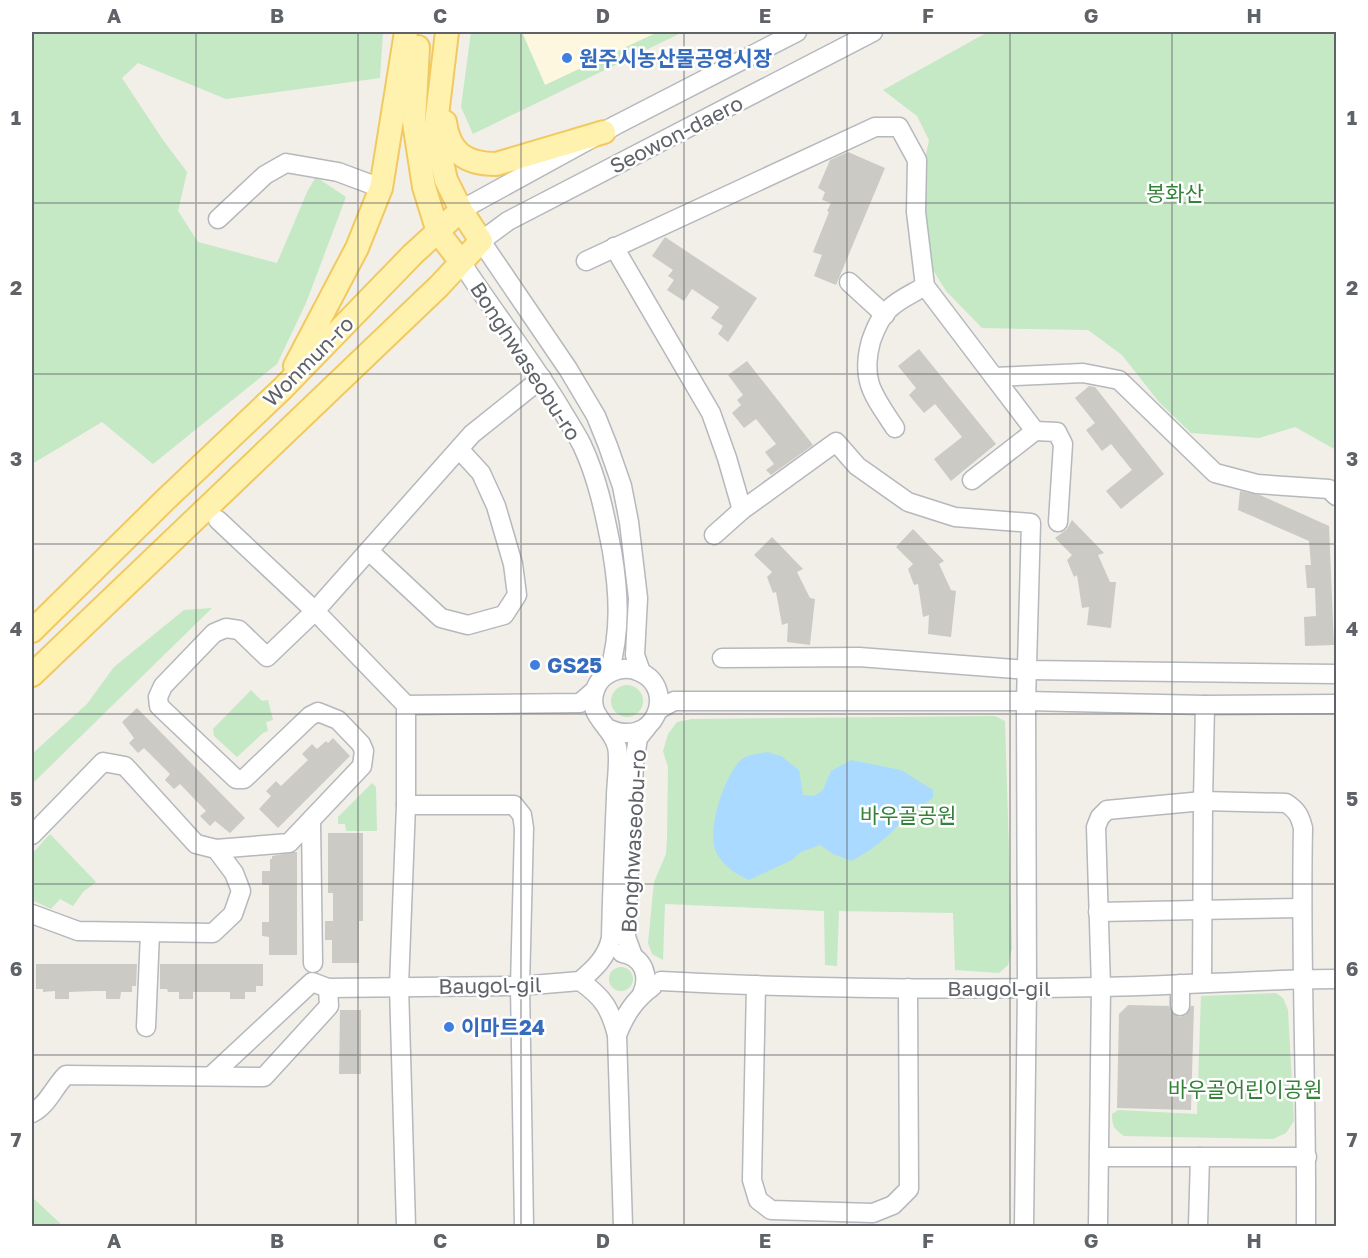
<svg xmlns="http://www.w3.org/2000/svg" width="1368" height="1258" font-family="'Golos Text','Noto Sans KR',sans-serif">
<rect width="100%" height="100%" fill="#f1efe8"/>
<path fill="#fef7e0" d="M522,32H658L545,85Z"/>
<g fill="#c5e8c5">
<path d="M32,32H383L380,78L226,99L138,63L122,78L163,140L187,172L178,211L198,242L277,263L308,190L316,177L346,197L306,303L277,364L153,464L102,422L32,464Z"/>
<path d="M471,32H522L545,85L658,32H683L473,134L461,107Z"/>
<path d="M988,32H1336V450L1295,427L1259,438L1191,433L1159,402L1122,355L1088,330L982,328L946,291L930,265L925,217L924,164L929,140L917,116L883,90Z"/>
<path d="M212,608L32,784V754L87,704L114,667L184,610Z"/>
<circle cx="627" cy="701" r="16"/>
<path d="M251,690L262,701L268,700L273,720L266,722L268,731L263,733L237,757L214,736L213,729Z"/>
<path d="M995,716L1005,721L1012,948L1008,965L999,973L955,970L953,913L839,911L837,966L825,965L824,911L665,904L663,960L652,954L648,943L654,882L666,854L667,838L668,767L663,751L668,734L677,722L692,719Z"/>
<path d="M372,783L376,787L377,831H346L345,824H338V817Z"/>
<path d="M50,834L96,882L83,892L73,906L60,899L51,909L32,900V854Z"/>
<circle cx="621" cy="979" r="12"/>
<path d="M1276,993L1283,998L1288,1010L1294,1121L1286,1133L1273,1139L1124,1136C1114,1129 1112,1126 1112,1114L1118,1110L1197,1114L1201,996Z"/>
<path d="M32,1197L63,1226H32Z"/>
</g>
<path fill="#aadaff" d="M767,752L781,756L799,770L803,795L814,796L823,790L831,771L851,760L901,770L933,790V798L906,816L889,835L870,850L852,861L833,854L820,845L801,852L792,860L749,880C736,874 724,867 717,854C705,833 724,776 741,760C747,754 760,754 767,752Z"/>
<g fill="#cccac5">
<path d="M848,152L885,168L836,285L814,276L822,255L813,252L829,212L827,211L831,203L822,200L825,192L818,188L830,160Z"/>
<path d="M665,237L757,298L728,342L718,334L723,326L711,318L719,307L692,289L684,301L667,290L674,280L668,276L673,270L652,256Z"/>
<path d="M919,349L996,444L951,481L934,459L962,437L935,404L924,413L909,395L916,388L898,366Z"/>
<path d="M747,361L813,445L771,475L766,470L774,464L765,452L776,444L756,419L744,428L732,413L741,405L737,400L743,395L728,375Z"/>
<path d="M1089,386L1095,387L1164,474L1121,509L1106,491L1132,470L1111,444L1102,451L1086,430L1095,423L1075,398Z"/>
<path d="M1240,491L1260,495L1329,526L1334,645L1305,646L1304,617L1316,616L1315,588H1307L1305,565H1311L1309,541L1238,510Z"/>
<path d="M1072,520L1104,553L1098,555L1110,582H1116L1111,628L1087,625L1089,607L1082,608L1077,575L1074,577L1067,560L1072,555L1055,538L1067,529Z"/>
<path d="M913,529L944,561L939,564L951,590L956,591L951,637L928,634L929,615L923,617L918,584L914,585L908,569L913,564L896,547Z"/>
<path d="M772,537L803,569L797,572L810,598L815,599L810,645L787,642L788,623L782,625L776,592L773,593L767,577L772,572L754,555Z"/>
<path d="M137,708L245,818L230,833L215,821L210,826L200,816L206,811L180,784L174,789L165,780L170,774L144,748L138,753L129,743L134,738L122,722Z"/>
<path d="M333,738L350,756L278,828L259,809L271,796L266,791L276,781L281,786L308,760L302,754L312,744L317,749L326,741L328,743Z"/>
<path d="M328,833H363V921H359V963H332V940H325V921H333V893H328Z"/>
<path d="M294,852H297V955H269V937L262,936V922H269V885H262V871H270V859H272V856Z"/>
<path d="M36,964H137L136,986H132V992H121L120,999H106V991H95L69,992V999H55V991L43,992V989H36Z"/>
<path d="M160,964H263V986H256V992H245V999H230V992H193V999H179V992H168L167,989H160Z"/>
<path d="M1128,1005L1169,1006L1171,1012L1179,1017L1186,1015L1191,1006H1194L1191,1110L1117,1108L1119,1014Z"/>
<path d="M340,1010H361V1074H339Z"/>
</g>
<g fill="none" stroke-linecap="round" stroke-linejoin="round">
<defs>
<g id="minor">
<path d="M461,210L616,125L797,32"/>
<path d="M218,219L265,175L286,163L338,172L381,188"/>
<path d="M614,247L711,413L727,458L742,510"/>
<path d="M586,261L875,127H899L917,160L916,212L925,286L994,377L1083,373L1119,380L1215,473L1257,484L1329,489L1336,496"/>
<path d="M461,262C494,313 533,361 564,414C570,424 577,435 582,445C598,479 605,515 612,551C619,593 621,631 609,673"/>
<path d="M849,282L885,315"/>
<path d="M895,428C874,396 860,381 871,341C875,330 880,317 889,309C899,299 914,293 925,286"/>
<path d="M1035,431L1057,432L1063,444L1058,522"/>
<path d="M972,480L1035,431L994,377"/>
<path d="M218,520L315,611L406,705V805L399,986L406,1226"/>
<path d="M714,535L742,510L836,442L857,466L908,502L955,517L1031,523L1026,701L1027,988L1024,1226"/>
<path d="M369,551L441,618L468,625L504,615L517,595L513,564L496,506L481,473L459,449"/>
<path d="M722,658L859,657L1028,670L1336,674"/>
<path d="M641,672L635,655L638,598L629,522L622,486L608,446L596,416L568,369L481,241L508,221L873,32"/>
<path d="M406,705L580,703L595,690"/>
<path d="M658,710L674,701H1026L1205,705L1336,704"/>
<path d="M406,805H514L522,815L524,828L520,986L524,1226"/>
<path d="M311,821L313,963"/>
<path d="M32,835L103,762L125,766L196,844L216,849L289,843L362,766L364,751L361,744L338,720L318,712L310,716L244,779H236L159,706L158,697L163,686L214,633L226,628L239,630L267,657L315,611L472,434L542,378"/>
<path d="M1098,912L1301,908"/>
<path d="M32,914L78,931L213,933L233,914L241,891L234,873L216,849"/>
<path d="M622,953C644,957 650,976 642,994"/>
<path d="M633,956L626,937L634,763L638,738L647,727"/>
<path d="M580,981C595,968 607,957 611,938C612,891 614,844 616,797C616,783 620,760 617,747C612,725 586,717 595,690C601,672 623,664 640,672C678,689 655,751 607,728"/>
<path d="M580,981C603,997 610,1008 617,1035L623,1226"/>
<path d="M661,981C807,989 954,990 1101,987C1179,986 1258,979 1336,979"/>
<path d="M1202,983L1203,801L1205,705"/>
<path d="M1180,984V1006"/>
<path d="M756,985L752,1180L758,1200L771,1210L873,1213L893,1205L909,1189L908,988"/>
<path d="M146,1027L150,933"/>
<path d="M617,1035C625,1015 634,1000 652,987"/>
<path d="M211,1076L312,982L328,988L520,986L580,981"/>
<path d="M32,1113C47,1106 54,1087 66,1075L264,1077L329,1006L328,988"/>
<path d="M1099,1157H1307"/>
<path d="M1098,1226L1101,987L1096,827L1100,817L1107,810L1203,801L1286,803C1297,810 1300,816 1303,828C1300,961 1307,1094 1306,1226"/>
<path d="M1198,1226L1200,1157"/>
</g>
<g id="major">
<path d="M418,47L414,122L424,187L438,232L461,262"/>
<path d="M445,122C449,152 465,164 496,164L604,132"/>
<path d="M295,366L357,248L381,188L406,32"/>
<path d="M32,631L165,500L283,388L413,254L461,210"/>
<path d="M32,675L439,286L481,241L461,210L446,180L435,132L447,32"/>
</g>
</defs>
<use href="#minor" stroke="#b5b8bc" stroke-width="21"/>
<use href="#major" stroke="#f2c960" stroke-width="26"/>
<use href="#minor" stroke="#fff" stroke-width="18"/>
<use href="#major" stroke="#fff2af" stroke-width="22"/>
</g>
<path fill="none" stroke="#5f6368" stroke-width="1.5" stroke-opacity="0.55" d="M196,32V1226M358,32V1226M521,32V1226M684,32V1226M847,32V1226M1010,32V1226M1172,32V1226M32,203H1336M32,374H1336M32,544H1336M32,714H1336M32,884H1336M32,1055H1336"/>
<g fill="#3f7fe0" stroke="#fff" stroke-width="2">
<circle cx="567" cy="58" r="6"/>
<circle cx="535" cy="665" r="6"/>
<circle cx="449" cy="1027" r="6"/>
</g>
<g text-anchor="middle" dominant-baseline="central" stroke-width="5" stroke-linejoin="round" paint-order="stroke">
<g font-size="21" font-weight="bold" fill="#366cbe" stroke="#fff" text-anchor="start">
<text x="579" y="58">원주시농산물공영시장</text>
<text x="547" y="665">GS25</text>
<text x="461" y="1027">이마트24</text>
</g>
<g font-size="21" fill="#5f6368" stroke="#fff">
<text transform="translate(676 134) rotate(-27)">Seowon-daero</text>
<text transform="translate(308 361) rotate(-45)">Wonmun-ro</text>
<text transform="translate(526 361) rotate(57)">Bonghwaseobu-ro</text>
<text transform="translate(633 841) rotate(-87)">Bonghwaseobu-ro</text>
<text transform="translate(490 985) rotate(-1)">Baugol-gil</text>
<text x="999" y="988">Baugol-gil</text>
</g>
<g font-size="21" fill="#348238" stroke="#fff">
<text x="1175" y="193">봉화산</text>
<text x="908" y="815">바우골공원</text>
<text x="1245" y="1089">바우골어린이공원</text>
</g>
</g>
<rect width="1368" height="1258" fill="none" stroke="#ffffff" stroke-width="66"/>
<rect x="33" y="33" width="1302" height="1192" fill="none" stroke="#5f6368" stroke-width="2"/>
<g font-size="20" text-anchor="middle" font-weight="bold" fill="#5f6368">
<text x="114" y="23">A</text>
<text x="277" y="23">B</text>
<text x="440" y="23">C</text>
<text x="603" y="23">D</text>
<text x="765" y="23">E</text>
<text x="928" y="23">F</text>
<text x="1091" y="23">G</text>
<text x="1254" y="23">H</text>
<text x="16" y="125">1</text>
<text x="1352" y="125">1</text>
<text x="16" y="295">2</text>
<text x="1352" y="295">2</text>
<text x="16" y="466">3</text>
<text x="1352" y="466">3</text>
<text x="16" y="636">4</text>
<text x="1352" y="636">4</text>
<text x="16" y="806">5</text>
<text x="1352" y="806">5</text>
<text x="16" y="976">6</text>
<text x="1352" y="976">6</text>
<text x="16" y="1147">7</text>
<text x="1352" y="1147">7</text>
<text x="114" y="1248">A</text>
<text x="277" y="1248">B</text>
<text x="440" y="1248">C</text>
<text x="603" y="1248">D</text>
<text x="765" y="1248">E</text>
<text x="928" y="1248">F</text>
<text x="1091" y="1248">G</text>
<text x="1254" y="1248">H</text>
</g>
</svg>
